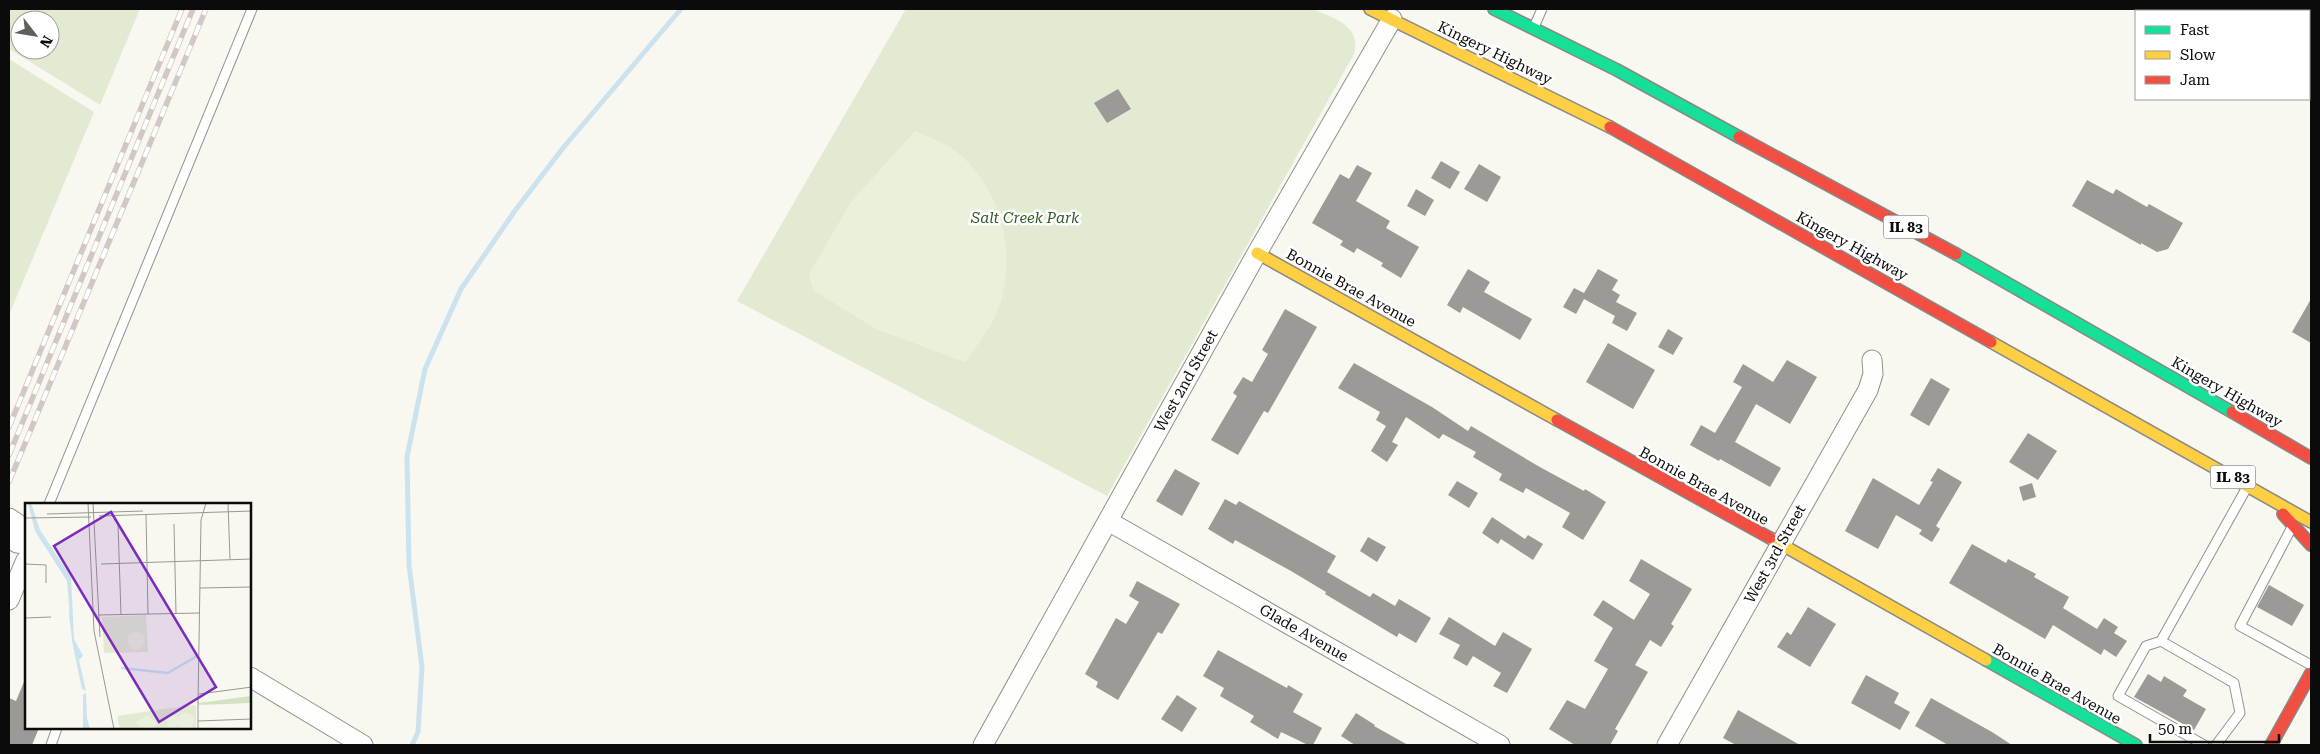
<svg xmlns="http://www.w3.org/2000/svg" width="2320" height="754" font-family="'Roboto Serif',serif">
<rect width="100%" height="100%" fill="#f8f7f0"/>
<g fill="#e2ebd2" fill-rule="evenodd">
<path d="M9,9H140L100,105L9,49ZM20,20H50V50H20Z"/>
<path d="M906,9H1313C1334,18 1362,26 1354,54L1107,496L737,301Z"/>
<path d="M9,59L94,112L9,315Z"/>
</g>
<path fill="#ebf0dc" d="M915,131C930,138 946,143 959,154C1000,187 1017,254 1000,304C993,326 978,344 965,362L876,329L813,290L809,274L851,202Z"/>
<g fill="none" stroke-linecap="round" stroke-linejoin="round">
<path stroke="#cae3ee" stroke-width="5" d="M412,745L418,732L422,667L409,565L407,457L425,369L461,289L514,212L563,148L681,9"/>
</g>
<g fill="#9b9a96">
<path d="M1118,89L1131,109L1107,123L1094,103Z"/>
<path d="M1441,161L1460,172L1450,189L1431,178Z"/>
<path d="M1479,164L1501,177L1487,202L1464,189Z"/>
<path d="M1357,165L1372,173L1356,201L1390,221L1386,228L1419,247L1401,278L1381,266L1383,263L1357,248L1354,253L1340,245L1343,241L1312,223L1340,174L1349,179Z"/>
<path d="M2087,180L2113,194L2116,189L2147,207L2149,204L2183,223L2168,249L2157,252L2141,243V245L2072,206Z"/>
<path d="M1416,189L1434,200L1425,216L1407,206Z"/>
<path d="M1468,269L1490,282L1484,292L1532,319L1520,340L1463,307L1460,313L1447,305Z"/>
<path d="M1598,269L1618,280L1612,290L1620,295L1616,302L1637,313L1627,331L1612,323L1615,316L1584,299L1576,314L1563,307L1574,288L1584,293Z"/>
<path d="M2311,299V343L2292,332Z"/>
<path d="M1285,309L1317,327L1268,413L1264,411L1238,455L1211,440L1237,396L1233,393L1243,377L1252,382L1268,354L1262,350Z"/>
<path d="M1668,329L1683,338L1673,355L1658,347Z"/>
<path d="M1608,343L1655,370L1633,409L1586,382Z"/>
<path d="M1787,360L1817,377L1790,424L1756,404L1735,442L1781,468L1770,487L1720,459L1719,461L1690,445L1701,425L1715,433L1742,387L1733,382L1743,364L1773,382Z"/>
<path d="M1354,363L1432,407L1468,431L1471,426L1538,466L1584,491L1585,489L1606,502L1583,540L1562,527L1570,513L1526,488L1523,493L1499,480L1502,474L1473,457L1476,452L1443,434L1439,439L1406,417L1392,442L1398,445L1387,462L1371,451L1386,426L1376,420L1380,412L1338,388Z"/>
<path d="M1931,378L1950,389L1929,426L1910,415Z"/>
<path d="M2028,433L2057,451L2038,480L2009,462Z"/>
<path d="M1938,468L1962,482L1936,526L1940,529L1932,542L1919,534L1922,530L1896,515L1878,549L1845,531L1873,478L1919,505L1933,482L1930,481Z"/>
<path d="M1175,469L1200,483L1182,516L1156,501Z"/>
<path d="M1457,481L1478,493L1469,508L1448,495Z"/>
<path d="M2032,483L2036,497L2023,501L2019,487Z"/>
<path d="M1225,499L1236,505L1239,501L1336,556L1327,572L1370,597L1373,593L1395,606L1399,599L1431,618L1416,643L1399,633L1397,637L1325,594L1326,592L1291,571L1235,540L1233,544L1208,529Z"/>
<path d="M1492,517L1525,539L1528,535L1543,544L1533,560L1501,539L1498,544L1482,533Z"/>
<path d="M1368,537L1386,547L1377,562L1360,551Z"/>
<path d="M1972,544L2006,563L2008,559L2036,574L2034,577L2069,597L2063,608L2097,629L2104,618L2118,627L2114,633L2127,641L2116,657L2104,649L2101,655L2053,625L2045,639L1949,583Z"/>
<path d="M1641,559L1692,589L1671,624L1674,626L1661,647L1650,640L1635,665L1648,672L1615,729L1618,731L1610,745H1575L1549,729L1567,700L1585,709L1608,669L1594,661L1613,628L1593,615L1603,600L1634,620L1650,594L1629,581Z"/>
<path d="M1137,581L1180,604L1162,634L1158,632L1118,700L1096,687L1098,682L1085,674L1116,618L1126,624L1139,602L1129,596Z"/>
<path d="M2269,585L2304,605L2292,626L2257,607Z"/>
<path d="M1808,607L1836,624L1810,667L1777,647L1787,632L1791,635Z"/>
<path d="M1449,617L1495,646L1503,632L1532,649L1507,693L1493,686L1501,673L1473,656L1467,666L1453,658L1460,645L1439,634Z"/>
<path d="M1218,650L1287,688L1288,685L1303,694L1293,712L1322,728L1313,745H1308L1281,732L1278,739L1250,722L1254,716L1220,696L1224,688L1203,676Z"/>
<path d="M2148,674L2161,682L2164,676L2187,690L2183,696L2206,709L2194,730L2134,697Z"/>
<path d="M1866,675L1899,693L1894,703L1910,712L1900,730L1851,703Z"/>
<path d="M26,677V728H39L32,745H9V698L16,701Z"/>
<path d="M1177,695L1197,708L1182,732L1161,719Z"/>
<path d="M1931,698L1992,732L2012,745H1948L1915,726Z"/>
<path d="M1738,710L1800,745H1736L1723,738Z"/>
<path d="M1356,713L1375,725L1374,726L1408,745H1355L1341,736Z"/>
</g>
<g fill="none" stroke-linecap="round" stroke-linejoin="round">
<defs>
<g id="lane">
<path d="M1534,27L1542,9"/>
<path d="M49,504L252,9"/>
<path d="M2292,527L2240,626L2311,665"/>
<path d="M2161,641L2146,646L2118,696L2204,745"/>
<path d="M51,745L57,728"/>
<path d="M2216,745L2240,713L2234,683L2161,641L2246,489"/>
</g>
<g id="street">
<path d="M9,518L24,528L26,533"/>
<path d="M1108,521L1500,745"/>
<path d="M9,538L17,543L26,544"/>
<path d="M9,600L26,560"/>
<path d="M250,677L363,745"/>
<path d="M983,745L1257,253L1392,19"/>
<path d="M1667,745L1868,390L1873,374L1872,360"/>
</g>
<g id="fast">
<path d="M1494,9L1617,70L1739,137"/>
<path d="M1956,254L2232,412"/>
<path d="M1986,660L2136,745"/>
</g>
<g id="slow">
<path d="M1370,9L1610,127"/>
<path d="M1257,253L1557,420"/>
<path d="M1991,342L2311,522"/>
<path d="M1770,538L1986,660"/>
</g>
<g id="jam">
<path d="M1610,127L1991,342"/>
<path d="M1739,137L1956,254"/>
<path d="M2232,412L2311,458"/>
<path d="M1557,420L1770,538"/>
<path d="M2283,514L2311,545"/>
<path d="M2271,745L2311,673"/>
</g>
</defs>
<use href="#lane" stroke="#92918e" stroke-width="11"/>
<use href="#street" stroke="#92918e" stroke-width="21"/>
<use href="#fast" stroke="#888885" stroke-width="14"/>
<use href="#slow" stroke="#888885" stroke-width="14"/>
<use href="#jam" stroke="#888885" stroke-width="14"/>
<use href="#lane" stroke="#fefefd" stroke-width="9"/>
<use href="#street" stroke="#fefefd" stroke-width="19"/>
<use href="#fast" stroke="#16e098" stroke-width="11"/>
<use href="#slow" stroke="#ffcf43" stroke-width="11"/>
<use href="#jam" stroke="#f24e42" stroke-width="11"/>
<defs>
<g id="rail">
<path d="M9,427L182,9"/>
<path d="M9,455L193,9"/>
<path d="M9,482L206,9"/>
</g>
</defs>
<use href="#rail" stroke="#d3c7c6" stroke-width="5.5"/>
<use href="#rail" stroke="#fff" stroke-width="4" stroke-dasharray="11" stroke-linecap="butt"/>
</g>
<g text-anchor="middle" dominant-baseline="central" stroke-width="5" stroke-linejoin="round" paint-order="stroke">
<g fill="#fff" stroke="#545454" stroke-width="1">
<rect x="1883.5" y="215.5" width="45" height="23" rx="4"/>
<rect x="2210.5" y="465.5" width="45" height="23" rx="4"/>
</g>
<g font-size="14" font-weight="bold" fill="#0b0b0b">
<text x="1906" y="227">IL 83</text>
<text x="2233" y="477">IL 83</text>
</g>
<g font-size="15" fill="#0b0b0b" stroke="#fff">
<text transform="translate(1495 53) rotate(26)">Kingery Highway</text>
<text transform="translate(1852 246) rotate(29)">Kingery Highway</text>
<text transform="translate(1351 288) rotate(29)">Bonnie Brae Avenue</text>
<text transform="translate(1186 381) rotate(-61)">West 2nd Street</text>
<text transform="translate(2227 392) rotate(30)">Kingery Highway</text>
<text transform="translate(1704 486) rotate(29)">Bonnie Brae Avenue</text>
<text transform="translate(1775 554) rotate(-61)">West 3rd Street</text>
<text transform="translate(1304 633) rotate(30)">Glade Avenue</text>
<text transform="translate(2057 684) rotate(30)">Bonnie Brae Avenue</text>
</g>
<g font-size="15" font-style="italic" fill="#315925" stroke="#fff">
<text x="1025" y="218">Salt Creek Park</text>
</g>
</g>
<g transform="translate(25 503)">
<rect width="226" height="226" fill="#f8f7f0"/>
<path d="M121,112L123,149L79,150L77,114ZM171,202V226H95L92,213L138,206V213V206Z" fill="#e2ebd2"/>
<path d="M226,193V200L174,202V200Z" fill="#d3e2c2"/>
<path d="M102 138a9 9 0 1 1 18 0a9 9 0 1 1-18 0ZM153 218a8 8 0 1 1 16 0a8 8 0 1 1-16 0ZM142 219a6 6 0 1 1 12 0a6 6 0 1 1-12 0ZM122,213L133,220L128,226H117L111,219Z" fill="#ebf0dc"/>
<path d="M3,0H6L15,27L46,74L49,136L58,153L54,157L61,188L57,186L47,138L42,78L10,28ZM61,190L62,215L65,226L58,225V192Z" fill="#cae3ee"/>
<path fill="none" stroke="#cae3ee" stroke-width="2.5" d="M45,108L47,127M96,165L143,170L172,153"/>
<path fill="none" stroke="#999994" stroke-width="1" d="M63,0L69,128L89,226M68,0L75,134M203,0L205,56M22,11L118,8M121,12L123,111M74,13L227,8M0,15L66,14M93,21L96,112M149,21L151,110M0,61L21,62V80M76,61L227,56M175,85L227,84M73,112L175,110M0,115L26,114M174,191L227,184M173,199V226M173,200L176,17L181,0M173,218L227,216"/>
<path fill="#7b2cbf" fill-opacity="0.15" stroke="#7b2cbf" stroke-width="2.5" d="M86,9L191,184L134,219L29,43Z"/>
<rect width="226" height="226" fill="none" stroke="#0b0b0b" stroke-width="2.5"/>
</g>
<rect width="2320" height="754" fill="none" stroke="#0b0b0b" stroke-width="20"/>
<rect x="2135" y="10" width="175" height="90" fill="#ffffff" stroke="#9d9d9d"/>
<rect x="2145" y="26" width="25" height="8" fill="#16e098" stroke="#9d9d9d"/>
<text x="2180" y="35" font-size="15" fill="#0b0b0b">Fast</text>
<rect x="2145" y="51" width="25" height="8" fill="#ffcf43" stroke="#9d9d9d"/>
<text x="2180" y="60" font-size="15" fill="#0b0b0b">Slow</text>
<rect x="2145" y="76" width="25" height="8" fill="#f24e42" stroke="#9d9d9d"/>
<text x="2180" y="85" font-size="15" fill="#0b0b0b">Jam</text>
<g transform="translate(35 35) rotate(121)"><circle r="24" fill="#ffffff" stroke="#9d9d9d"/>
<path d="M0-4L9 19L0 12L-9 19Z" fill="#5e5e5b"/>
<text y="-8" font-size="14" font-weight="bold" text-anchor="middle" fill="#0b0b0b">N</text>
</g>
<path d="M2150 734v8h129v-8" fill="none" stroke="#0b0b0b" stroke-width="2.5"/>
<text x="2158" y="734" font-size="15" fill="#0b0b0b" stroke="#ffffff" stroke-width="4" paint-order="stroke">50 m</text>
</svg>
